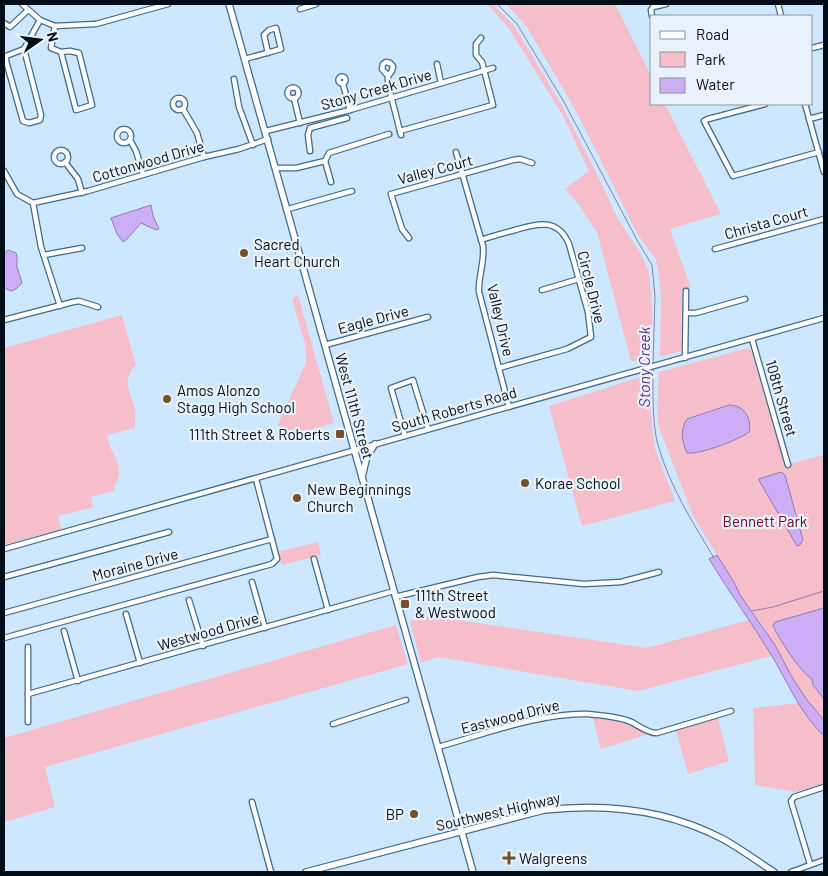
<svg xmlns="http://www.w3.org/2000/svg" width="828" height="876" font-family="Barlow,sans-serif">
<rect width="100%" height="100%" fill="#cde7fe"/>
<g fill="#f6beca">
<path d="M487,4H493L515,27L562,106L599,178L618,219L641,254L648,270L650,282L652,310L651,360L631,361L597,232L577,202L565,189L589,171L562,114L508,27Z"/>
<path d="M506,4H615L652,78V104H665L721,214L670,229L691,288L682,291L681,351L660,357L661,298L659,276L656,260L637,233L579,117L557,78L527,27Z"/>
<path d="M298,295L334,423L281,438L278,424L306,363L305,344L292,299Z"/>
<path d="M122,315L136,365C120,381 132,393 135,411C136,417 134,422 135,428L107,435C108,440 109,447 112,451C119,463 123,474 114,486L115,491L91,497L93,507L58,516L61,529L4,545V348Z"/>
<path d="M748,348L751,350L785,465L824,455V720L807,700L783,662L763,626L740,595L734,582L693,516L658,425L657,407L659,372Z"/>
<path d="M650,374L649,397L655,449L675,501L582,526L549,406Z"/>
<path d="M318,542L321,555L282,565L278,552Z"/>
<path d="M430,616L647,648L749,620L772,656L638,691L438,657L421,663L410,621Z"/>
<path d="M396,625L408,664L45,767L55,807L4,822V738Z"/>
<path d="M798,703L813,725L824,736V784L795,792L755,785L753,708Z"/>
<path d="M592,715L617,717L652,733L601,749Z"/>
<path d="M717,715L729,761L688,774L675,727Z"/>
</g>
<g fill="#cdadf5" stroke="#907db3">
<path d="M151,205L153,216L159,229L156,230L141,223L127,239L123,242L117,234L111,218Z"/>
<path d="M8,250L16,253L17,256V267L22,283L16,289L11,291L4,288V253Z"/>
<path d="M729,405C744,405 752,418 749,432C739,440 699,455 687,453C682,443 680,428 687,419Z"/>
<path d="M781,472L785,475L803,540L800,545L797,546L760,482L759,479Z"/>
<path d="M717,555L734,582L740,595L775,645L792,677L807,700L824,720V736C800,713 788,683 772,656C752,623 729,592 709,559Z"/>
<path d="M824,608V699L813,685L812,679C800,672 780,640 773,626L775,622Z"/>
</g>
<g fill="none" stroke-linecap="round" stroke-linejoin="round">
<g stroke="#907db3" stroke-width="1">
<path d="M497,4L517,24L564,102L637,240L652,265L655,296L653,364"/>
<path d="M653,368C653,390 652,424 658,445C670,487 692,521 714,558"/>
<path d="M752,611L773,607L824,591"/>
</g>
<defs>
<g id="minor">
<path d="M22,4L40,20L55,26L96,24L168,4"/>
<path d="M778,4L781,16"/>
<path d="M300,9L316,4"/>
<path d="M652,16L651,10L653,7L666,4"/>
<path d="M4,23L10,27L28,10"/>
<path d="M55,26L51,48L61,52L76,110L92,105L79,53L70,51L61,52"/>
<path d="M812,48L824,45"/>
<path d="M24,49L6,56V61L23,121L29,123L40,120L41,115L24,49L40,20"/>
<path d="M245,59L281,49L276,28L269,30L264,35L268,53"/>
<path d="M437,64L441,83"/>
<path d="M388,76L382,69L383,64L386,62L390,63L393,66L392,71L388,76V84L401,135"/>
<circle cx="342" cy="80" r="3.5"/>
<path d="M234,79L239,107L253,145"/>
<path d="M343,84L350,110"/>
<circle cx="293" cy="93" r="5.5"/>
<circle cx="179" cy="104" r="6"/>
<path d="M294,98L300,123"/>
<path d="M765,104L708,119L704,121L733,176L819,152"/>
<path d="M805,104L824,172"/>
<path d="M183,109L197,133L204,157"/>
<path d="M809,119L824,115"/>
<circle cx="124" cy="136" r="7"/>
<path d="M266,131L350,110L493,68"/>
<path d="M400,131L493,105L482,62L476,55V44L481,38"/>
<path d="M130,140L136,151L143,174"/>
<circle cx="61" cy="157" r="7"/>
<path d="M310,151L308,135L310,128L347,118"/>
<path d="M456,152L483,246C485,262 478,276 479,292L509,407"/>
<path d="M325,161L331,182"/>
<path d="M65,162L78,179L82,193"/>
<path d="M276,168H296L325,161L329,153L389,134"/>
<path d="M4,171L17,194L33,203L41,247L60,306"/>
<path d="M33,203L88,191L204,157L239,149L268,139"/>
<path d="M288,209L352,191"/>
<path d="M409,238L402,229L391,194L513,160L520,159L532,163"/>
<path d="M481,240C492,236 504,233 515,230C538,223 558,218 569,244L588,312L591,337L567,349L499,368"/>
<path d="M715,249L824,219"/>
<path d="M44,255L82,248"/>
<path d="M542,290L579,279"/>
<path d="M686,313H696L745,299"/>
<path d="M4,320L73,302L79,301L98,307"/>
<path d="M752,339L788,465"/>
<path d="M325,345L428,317"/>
<path d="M685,358L686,291"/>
<path d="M405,436L391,388L413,380L428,429"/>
<path d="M4,549L824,318"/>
<path d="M314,559L328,610"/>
<path d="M4,577L169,532"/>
<path d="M252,582L265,628"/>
<path d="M395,597L478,577L493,575L584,584L621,582L659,572"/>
<path d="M189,600L203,646"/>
<path d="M4,613L272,539"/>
<path d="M126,614L140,663"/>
<path d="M64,631L78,681"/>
<path d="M4,638L272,564L277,559L256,479"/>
<path d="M28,694L394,591"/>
<path d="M28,722V647"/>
<path d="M333,724L406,700"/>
<path d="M438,747C482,735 542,712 588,714C600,715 614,716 626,720C637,723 645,733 657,733L731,711"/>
<path d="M252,802L271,872"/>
<path d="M810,864L791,801L794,797L824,787"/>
<path d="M791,872L824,860"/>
</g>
<g id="major">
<path d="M229,4L473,872"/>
<path d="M362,477L367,456L375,444"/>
<path d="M306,872L544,810C605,803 668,810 723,839C741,849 757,861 774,872"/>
</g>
</defs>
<use href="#minor" stroke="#40698b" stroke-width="7"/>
<use href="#major" stroke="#40698b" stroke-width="8"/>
<use href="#minor" stroke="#fff" stroke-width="4.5"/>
<use href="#major" stroke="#fff" stroke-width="5.5"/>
</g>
<g fill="#75512b" stroke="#e9f2fa" stroke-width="2">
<circle cx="244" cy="253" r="5"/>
<circle cx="167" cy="399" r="5"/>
<rect x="335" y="429" width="10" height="10" rx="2.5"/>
<circle cx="525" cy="483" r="5"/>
<circle cx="297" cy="498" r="5"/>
<rect x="400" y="599" width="10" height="10" rx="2.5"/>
<circle cx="414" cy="814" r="5"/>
<path d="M506.5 850.5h5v5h5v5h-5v5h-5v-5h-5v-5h5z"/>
</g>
<g text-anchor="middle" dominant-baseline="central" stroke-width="4.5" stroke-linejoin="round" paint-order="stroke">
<g font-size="15" fill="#010d19" stroke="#e9f2fa">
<text transform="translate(376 89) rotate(-16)">Stony Creek Drive</text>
<text transform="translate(148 161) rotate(-16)">Cottonwood Drive</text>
<text transform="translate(435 169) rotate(-15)">Valley Court</text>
<text transform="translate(766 222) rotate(-16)">Christa Court</text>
<text transform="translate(592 287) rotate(76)">Circle Drive</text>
<text transform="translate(373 319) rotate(-15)">Eagle Drive</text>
<text transform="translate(501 320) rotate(77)">Valley Drive</text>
<text transform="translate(782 398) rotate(74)">108th Street</text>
<text transform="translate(355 406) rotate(75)">West 111th Street</text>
<text transform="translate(454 409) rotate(-16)">South Roberts Road</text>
<text transform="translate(135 564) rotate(-15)">Moraine Drive</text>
<text transform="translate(208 631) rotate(-16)">Westwood Drive</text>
<text transform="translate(510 716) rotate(-14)">Eastwood Drive</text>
<text transform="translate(498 811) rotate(-13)">Southwest Highway</text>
</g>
<g font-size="15" fill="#010d19" stroke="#e9f2fa" text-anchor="start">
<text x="254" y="244">Sacred<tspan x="254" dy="17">Heart Church</tspan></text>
<text x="177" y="390">Amos Alonzo<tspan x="177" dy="17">Stagg High School</tspan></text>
<text x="330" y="434" text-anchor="end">111th Street &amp; Roberts</text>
<text x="535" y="483">Korae School</text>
<text x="307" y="489">New Beginnings<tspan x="307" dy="17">Church</tspan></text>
<text x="415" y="595">111th Street<tspan x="415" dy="17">&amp; Westwood</tspan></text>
<text x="404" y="814" text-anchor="end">BP</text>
<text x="519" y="858">Walgreens</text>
</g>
<g font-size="15" fill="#6b022f" stroke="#e9f2fa">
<text x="765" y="521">Bennett Park</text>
</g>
<g font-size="16" font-style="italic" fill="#582d80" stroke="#e9f2fa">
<text transform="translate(643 367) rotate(-90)">Stony Creek</text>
</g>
</g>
<rect width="828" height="876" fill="none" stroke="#010d19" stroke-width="10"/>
<rect x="650" y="15" width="162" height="90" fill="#e9f2fa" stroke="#8c96a0"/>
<rect x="660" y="31" width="25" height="8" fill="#ffffff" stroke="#8c96a0"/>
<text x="696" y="40" font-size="15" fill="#010d19">Road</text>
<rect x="660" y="52" width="25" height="15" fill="#f6beca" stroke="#8c96a0"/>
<text x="696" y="65" font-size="15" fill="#010d19">Park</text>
<rect x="660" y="78" width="25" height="15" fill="#cdadf5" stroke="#8c96a0"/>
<text x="696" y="90" font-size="15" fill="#010d19">Water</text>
<g transform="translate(40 40) rotate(76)" stroke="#e9f2fa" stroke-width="4" paint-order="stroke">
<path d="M0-4L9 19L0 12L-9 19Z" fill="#010d19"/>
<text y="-8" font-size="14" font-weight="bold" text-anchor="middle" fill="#010d19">N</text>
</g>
</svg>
